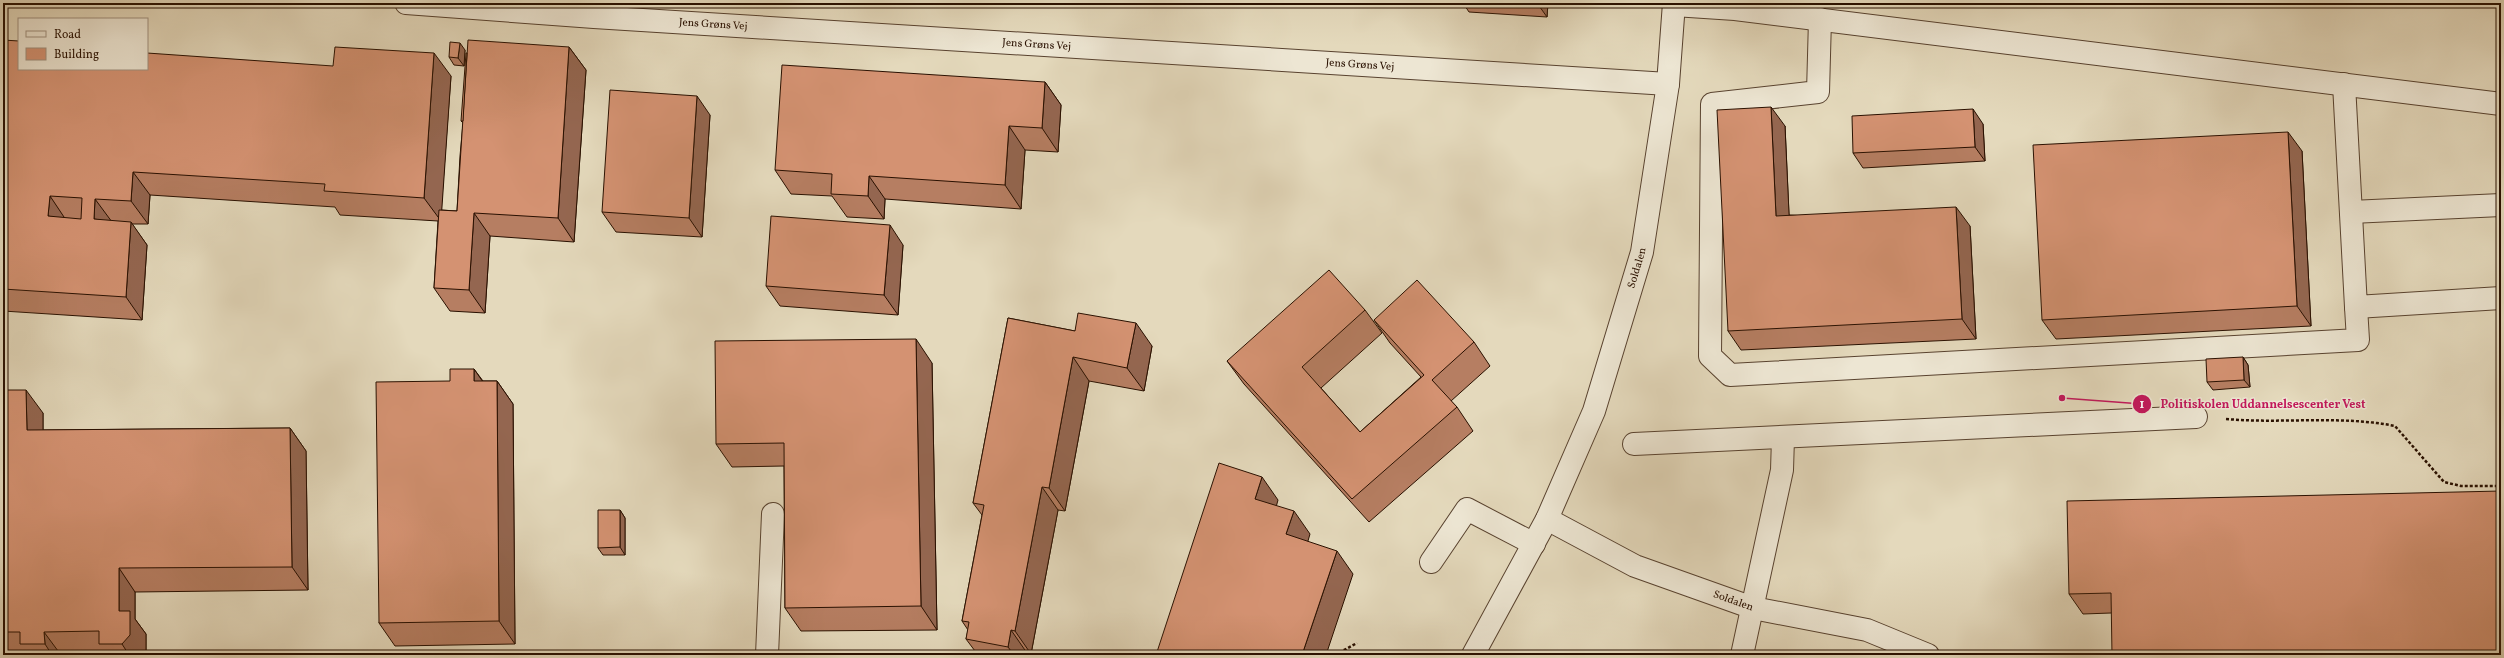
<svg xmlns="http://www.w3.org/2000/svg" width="2504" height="658" font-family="Vollkorn,serif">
<rect width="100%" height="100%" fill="#e4d9bc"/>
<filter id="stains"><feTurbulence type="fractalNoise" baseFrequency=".005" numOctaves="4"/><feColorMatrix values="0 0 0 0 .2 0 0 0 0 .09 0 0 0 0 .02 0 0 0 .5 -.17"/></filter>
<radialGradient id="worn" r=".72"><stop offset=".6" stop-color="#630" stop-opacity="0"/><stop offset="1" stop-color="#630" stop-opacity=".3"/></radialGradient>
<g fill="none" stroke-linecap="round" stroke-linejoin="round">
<defs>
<g id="minor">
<path id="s1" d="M406,3L594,17L1668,84"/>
<path d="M1674,5L1735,9L2501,104"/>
<path d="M1820,19L1818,92L1712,104L1710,356L1730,375L2358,340L2356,307"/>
<path d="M2344,84L2356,307L2501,298"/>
<path d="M2351,212L2501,205"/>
<path d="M1634,444L2196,417"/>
<path id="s2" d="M1547,519L1635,566L1753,608L1867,630L1928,655"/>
<path d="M1431,562L1467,509L1534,544"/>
<path d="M767,655L773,514"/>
<path id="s3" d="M1473,655L1547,519L1594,411L1642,252L1668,84L1674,3"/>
<path d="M1742,655L1782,470L1783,438"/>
</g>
</defs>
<use href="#minor" stroke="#58422f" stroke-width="24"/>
<g stroke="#291000" stroke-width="2.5" stroke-dasharray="3 2" stroke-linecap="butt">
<path d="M2226,419C2282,424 2340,415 2395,426L2444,482L2461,486H2501"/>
<path d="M1335,655L1357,643"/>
</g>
<use href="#minor" stroke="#ede6d3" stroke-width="22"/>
</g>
<g fill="#b67e62" stroke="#291000">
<path d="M1365,3H1415V6Z"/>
<path d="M1463,3H1548L1547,17L1469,12Z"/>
<path d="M3,40L19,69L451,76L441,210L457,211L460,156L463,123L461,121L569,47L586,70L574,242L490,236L485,313L450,311L434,288L438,221L340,215L335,207L150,195L148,224H132L147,245L142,320L3,311Z"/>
<path d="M465,50L464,66L454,65L449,57Z"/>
<path d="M1045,82L1061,105L1058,152L1025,150L1021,209L885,199L884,219L847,217L832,196L791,194L775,170Z"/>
<path d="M710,115L702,237L616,232L602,212Z"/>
<path d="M1983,124L1985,161L1863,168L1853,153Z"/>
<path d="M1785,126L1789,215L1970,226L1976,339L1741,350L1728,331Z"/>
<path d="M2302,151L2311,326L2056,339L2042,320Z"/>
<path d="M903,245L898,315L780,306L766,286Z"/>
<path d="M1365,310L1382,333L1321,388L1360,432L1421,377L1390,343L1374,320L1474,342L1490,366L1451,401L1457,407L1473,431L1369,522L1244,384L1227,361Z"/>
<path d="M1008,318L1152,346L1144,391L1089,381L1065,511L1058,510L1031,654L1027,653L1026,655H978L966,639L968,630L962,621L982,515L973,503Z"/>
<path d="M2243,357L2248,365L2250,387L2213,390L2207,382Z"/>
<path d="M932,363L937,630L801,631L785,608L784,466L732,467L716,444Z"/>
<path d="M474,369L483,381H497L513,404L515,644L395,646L379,623L450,381Z"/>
<path d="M3,390L43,413V430L290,428L306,451L308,590L135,592V619L146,634V655H107L106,654L3,655Z"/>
<path d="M2501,491L2111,613L2083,614L2069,594Z"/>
<path d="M620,510L625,518V555H603L598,548Z"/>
</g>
<g fill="#946650" stroke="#291000">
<path d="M1537,3H1548L1547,17Z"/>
<path d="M460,43L465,50L464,66L458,58Z"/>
<path d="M569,47L586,70L574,242L558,218Z"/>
<path d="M434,53L451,76L441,221L424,198Z"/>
<path d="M1045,82L1061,105L1058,152L1042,128Z"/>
<path d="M697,96L710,115L702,237L689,218Z"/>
<path d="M1771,107L1785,126L1790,235L1776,216Z"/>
<path d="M1973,109L1983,124L1985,161L1975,147Z"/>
<path d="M1009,126L1025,150L1021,209L1005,185Z"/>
<path d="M2288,132L2302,151L2311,326L2297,306Z"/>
<path d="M133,172L150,195L148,224L131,201Z"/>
<path d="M869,176L885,199L884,219L868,196Z"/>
<path d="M50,196L66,220L48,216Z"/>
<path d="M95,199L112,222L94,219Z"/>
<path d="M1956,207L1970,226L1976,339L1962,319Z"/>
<path d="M474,213L490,236L485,313L469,290Z"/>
<path d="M131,222L147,245L142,320L126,297Z"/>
<path d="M890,225L903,245L898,315L884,295Z"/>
<path d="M1136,323L1152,346L1144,391L1127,368Z"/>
<path d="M916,339L932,363L937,630L921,606Z"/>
<path d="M1073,357L1089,381L1065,511L1049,488Z"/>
<path d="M2243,357L2248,365L2250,387L2244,380Z"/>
<path d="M474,369L490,392L474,381Z"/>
<path d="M497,381L513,404L515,644L499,621Z"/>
<path d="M26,390L43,413V453L27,430Z"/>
<path d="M290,428L306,451L308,590L292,567Z"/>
<path d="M1262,477L1278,500L1272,522L1255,499Z"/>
<path d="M1042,487L1058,510L1031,654L1015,631Z"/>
<path d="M620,510L625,518V555L620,547Z"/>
<path d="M1294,511L1310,534L1303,558L1286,534Z"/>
<path d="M1337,551L1353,574L1326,655H1302Z"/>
<path d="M119,568L135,592V619L146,634V655H129L122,644L119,611Z"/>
<path d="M1011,630L1027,653L1026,655H1014L1008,647Z"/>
<path d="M44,632L61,655H52L45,644Z"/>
</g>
<g fill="#d49272" stroke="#291000" fill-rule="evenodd">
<path d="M3,40L19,41V69H147V53L333,66L335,47L434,53L424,198L324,191L325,184L133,172L131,201L95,199L94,219L131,222L126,297L3,289ZM50,196L82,198L81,219L48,216Z"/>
<path d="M468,40L569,47L558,218L474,213L469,290L434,288L439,210L457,211Z"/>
<path d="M450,42L460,43L458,58L449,57Z"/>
<path d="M466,53H467L463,121H461Z"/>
<path d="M782,65L1045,82L1042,128L1009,126L1005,185L869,176L868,196L831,194L832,174L775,170Z"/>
<path d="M610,90L697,96L689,218L602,212Z"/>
<path d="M1771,107L1776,216L1956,207L1962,319L1728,331L1717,110Z"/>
<path d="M1973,109L1975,147L1853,153L1852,116Z"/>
<path d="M2288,132L2297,306L2042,320L2033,145Z"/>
<path d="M771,216L890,225L884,295L766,286Z"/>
<path d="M1329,270L1365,310L1302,367L1360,432L1424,375L1374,320L1417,280L1474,342L1432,380L1457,407L1352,499L1227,361Z"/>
<path d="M1078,313L1136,323L1127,368L1073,357L1049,488L1042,487L1015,631L1011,630L1008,647L966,639L969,622L962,621L984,505L973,503L1008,318L1075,331Z"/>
<path d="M916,339L921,606L785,608L784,443L716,444L715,341Z"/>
<path d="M2243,357L2244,380L2207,382L2206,359Z"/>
<path d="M450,369H474V381H497L499,621L379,623L376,382L450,381Z"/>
<path d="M3,390H26L27,430L290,428L292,567L119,568V611H130V635L122,644H99V631L44,632L45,644H20V632H3Z"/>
<path d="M1219,463L1262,477L1255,499L1294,511L1286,534L1337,551L1302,655H1156Z"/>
<path d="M2501,491V655H2112L2111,593L2069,594L2067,501Z"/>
<path d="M598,510H620V547L598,548Z"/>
</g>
<g text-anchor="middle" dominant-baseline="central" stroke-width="3" stroke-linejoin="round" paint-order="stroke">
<g font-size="11" fill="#291000" stroke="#ede6d3">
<text stroke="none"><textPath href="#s1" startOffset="308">Jens Grøns Vej</textPath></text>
<text stroke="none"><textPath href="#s1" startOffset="632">Jens Grøns Vej</textPath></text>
<text stroke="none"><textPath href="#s1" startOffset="956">Jens Grøns Vej</textPath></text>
<text stroke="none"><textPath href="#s3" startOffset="422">Soldalen</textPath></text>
<text stroke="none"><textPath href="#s2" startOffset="204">Soldalen</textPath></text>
</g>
</g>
<path fill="none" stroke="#c2185b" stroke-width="1.5" d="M2062 398L2142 404"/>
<g fill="#c2185b" stroke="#ede6d3" stroke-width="1.5">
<circle cx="2062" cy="398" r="4"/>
<circle cx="2142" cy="404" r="10"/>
</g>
<g font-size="12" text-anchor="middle" font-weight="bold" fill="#fff">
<text x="2142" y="408">1</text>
</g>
<g font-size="12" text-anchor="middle" font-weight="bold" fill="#c2185b" stroke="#ede6d3" stroke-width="3" stroke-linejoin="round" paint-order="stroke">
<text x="2263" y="408">Politiskolen Uddannelsescenter Vest</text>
</g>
<rect width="2504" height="658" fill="none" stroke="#e4d9bc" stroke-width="16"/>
<rect x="4" y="4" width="2496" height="650" fill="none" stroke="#291000" stroke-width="2"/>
<rect x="8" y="8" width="2488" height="642" fill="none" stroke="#291000"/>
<rect x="18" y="18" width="130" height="52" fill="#ede6d3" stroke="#9f907f"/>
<rect x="26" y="31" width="20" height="6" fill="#ede6d3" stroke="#9f907f"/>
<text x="54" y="38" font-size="12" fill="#291000">Road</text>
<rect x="26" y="48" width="20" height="12" fill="#d49272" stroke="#9f907f"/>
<text x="54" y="58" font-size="12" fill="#291000">Building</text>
<rect width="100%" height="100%" filter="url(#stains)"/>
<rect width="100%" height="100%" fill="url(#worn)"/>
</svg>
